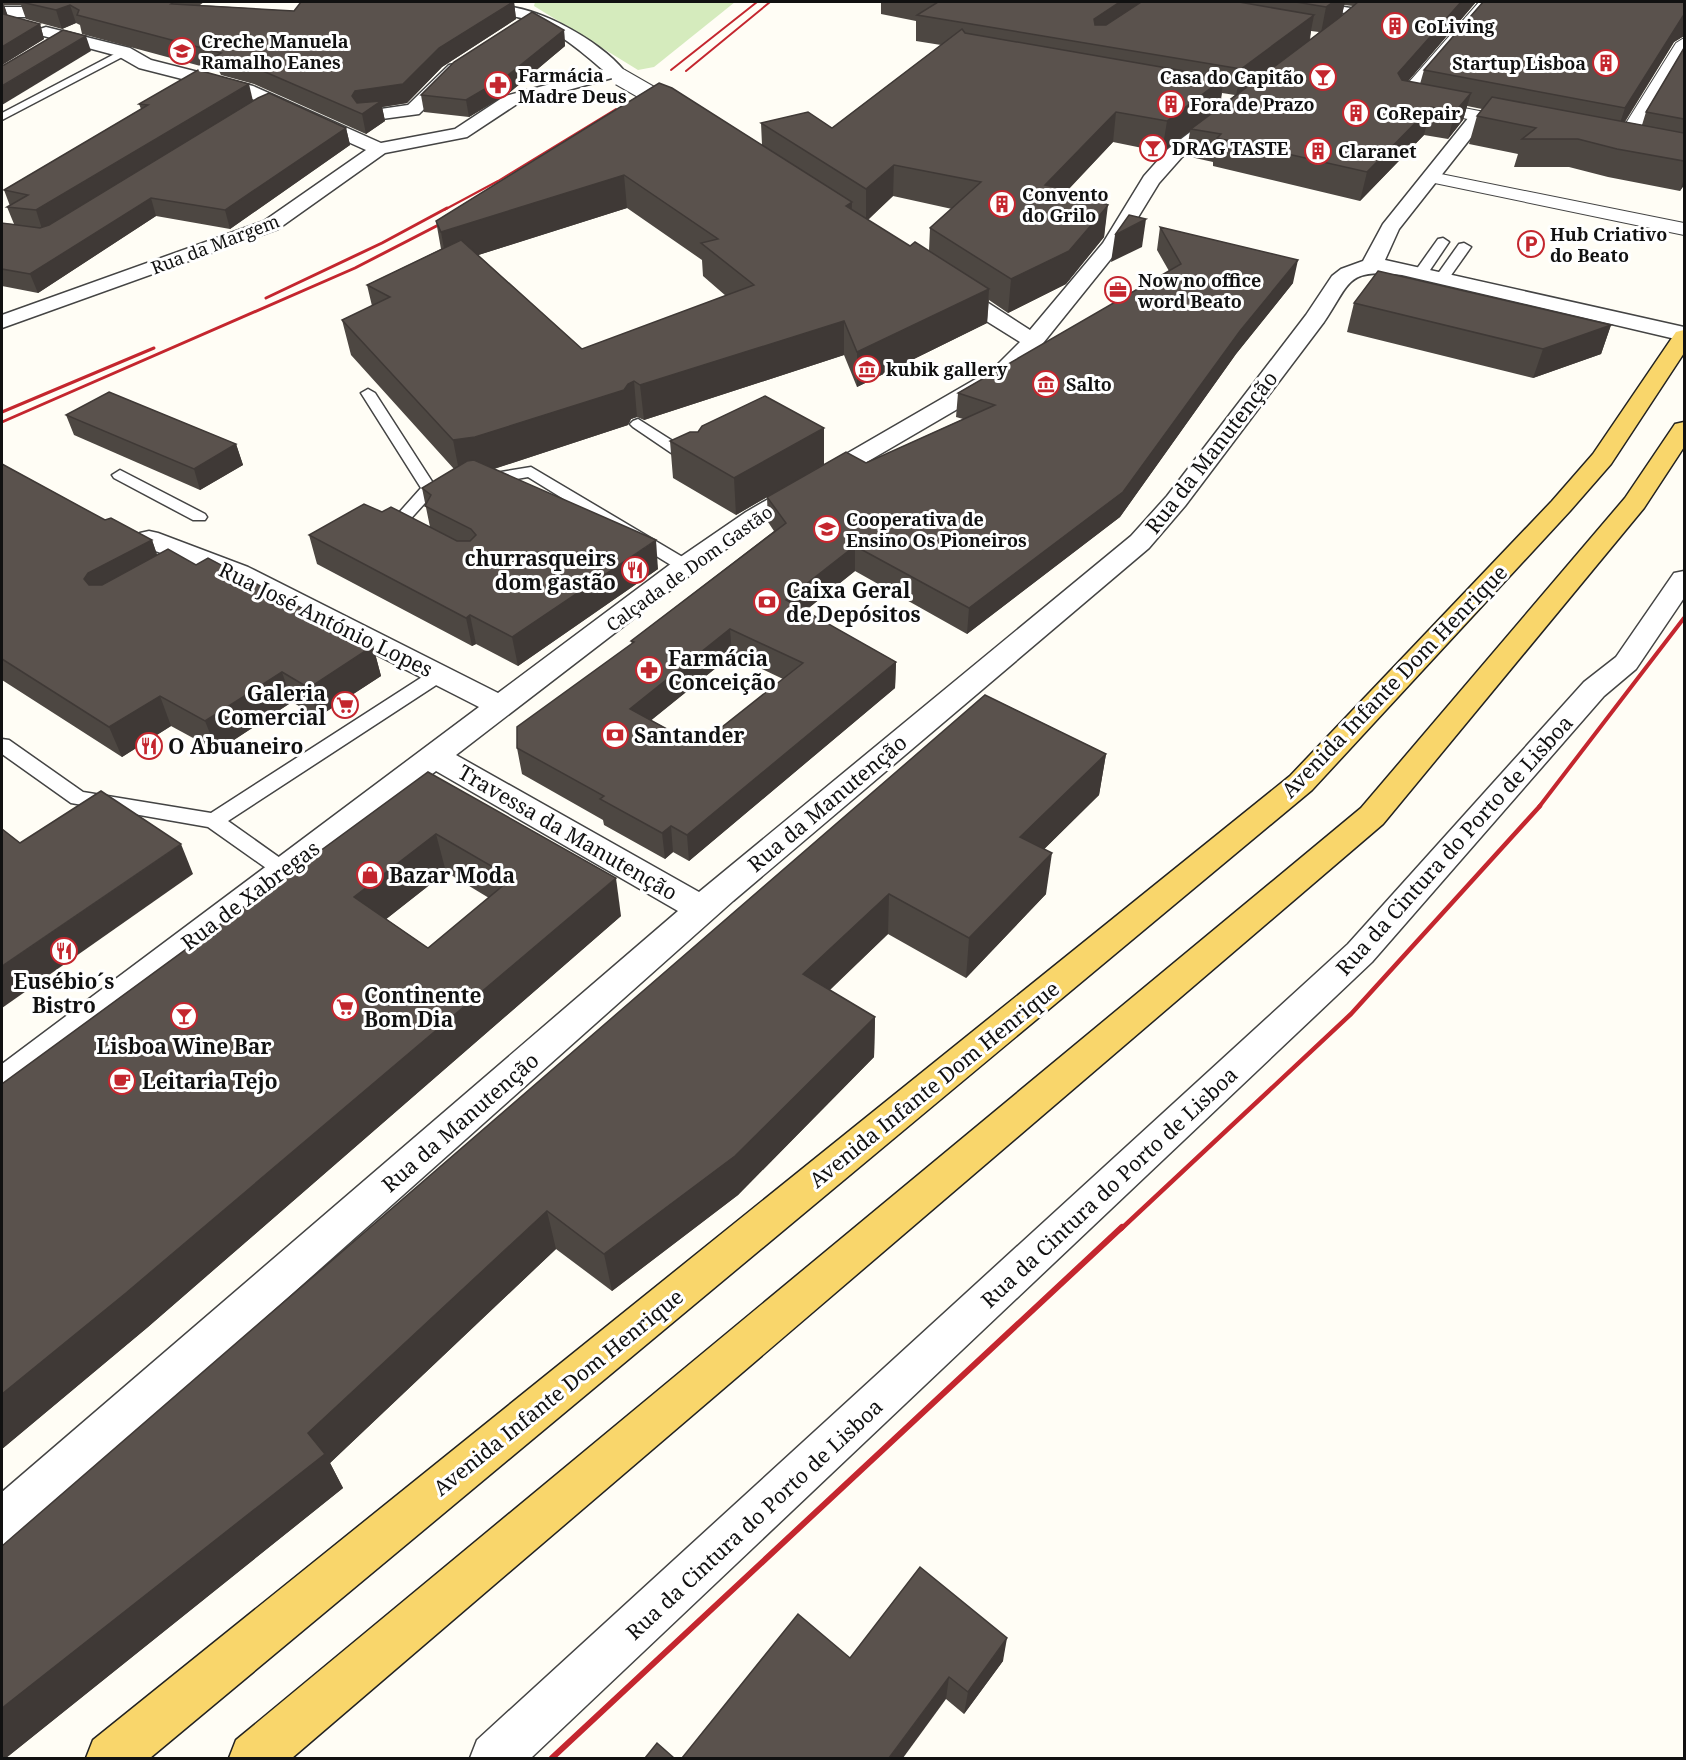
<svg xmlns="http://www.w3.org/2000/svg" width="1686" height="1760" font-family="'Noto Serif',serif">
<rect width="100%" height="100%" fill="#fffdf5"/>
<path fill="#d5ebbd" d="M535,2H735L654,67L638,70L534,6Z"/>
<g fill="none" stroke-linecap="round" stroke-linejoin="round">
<defs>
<g id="service">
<path d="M1291,2H1311L1357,9L1362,12L1357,15L1296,5Z"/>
<path d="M124,49L128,50V54L2,120V113Z"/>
<path d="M1443,238L1449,242L1426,276H1416L1414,273L1416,270L1438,239Z"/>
<path d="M1464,243L1471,247L1447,281H1437L1435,278L1437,275L1459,244Z"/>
<path d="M368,389L375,393L433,483L452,480L460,485L458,488L434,493L406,524L416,531L414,535H402L388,525L421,488L361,393Z"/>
<path d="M638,419L701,459L703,462L701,465H689L633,427L630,424L633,421Z"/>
<path d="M531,467L691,562L694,566L691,570H679L528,477L483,485L475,480L483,475Z"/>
<path d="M120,470L205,514L207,517L205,520H193L114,478L112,475Z"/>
<path d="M440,668L447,670L449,674L447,678L228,821L290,865L293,870L290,875L283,877L276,875L208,827L71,803L2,754V739L9,740L83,792L211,813L433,670Z"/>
</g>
<g id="pedestrian">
<path d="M1479,2H1494L1413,98L1520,119L1523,123L1520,127L1514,128L1396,105L1394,101L1396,97Z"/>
<path d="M1684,38V55L1631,144L1628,148H1616L1613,144L1676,43Z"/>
<path d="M1431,172L1684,223V235L1425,181L1422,177L1425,173Z"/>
</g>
<g id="minor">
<path d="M500,6C541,7 606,44 629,77L626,81L620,82L612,78L517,104L467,137L385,153L278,229L2,328V315L264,221L366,150L241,94L139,68L118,56L40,35L38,32L40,29L46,27L130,48L151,60L253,86L381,143L455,129L505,96L603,70C580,50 548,23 517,17C503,14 471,22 463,12L471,7Z"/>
<path d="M2,7H69L77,12L69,17H2Z"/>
<path d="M455,64L461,65L464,69L461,73L419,114L367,121L361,120L358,116L361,112L367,111L408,105L449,65Z"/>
<path d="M1224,110L1230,111L1233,115L1230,119L1182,157L1159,183L1118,250L1027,363L1009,379L764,522L694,572L456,755L699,892L1131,536L1167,496L1306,315L1332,276L1341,269L1363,261L1383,224L1473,112H1485L1488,116L1399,229L1385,260L1684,327V341L1402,275C1346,268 1351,282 1324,322L1185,506L1149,548L733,901L18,1538L2,1545V1492L678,911L436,771L15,1095L2,1099V1064L479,707L228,579L140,545L136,539L140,533L149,531L158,533L248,567L498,693L676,560L746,512L993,369L1020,342L943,294L940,289L943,284L951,283L959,284L1030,330L1103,243L1144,176L1168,149L1218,111Z"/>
<path d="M1684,571V598L1636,669L1604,696L1372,962L531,1758H470L477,1740L1348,944L1584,682L1616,657L1674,573Z"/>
</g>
<g id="primary">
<path d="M1684,330V353L1611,464L1570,511L1312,790L150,1758H86L93,1740L1290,776L1552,501L1593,454L1676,332Z"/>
<path d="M1684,422V447L1644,508L1383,824L292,1758H229L236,1740L1361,808L1625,498L1675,424Z"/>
</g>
</defs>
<use href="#service" stroke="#444" stroke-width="3"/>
<use href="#pedestrian" stroke="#444" stroke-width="2"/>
<use href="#minor" stroke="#444" stroke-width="3"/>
<use href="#primary" stroke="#222" stroke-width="3"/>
<use href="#service" fill="#fff" fill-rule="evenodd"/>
<use href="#pedestrian" fill="#fff" fill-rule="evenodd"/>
<use href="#minor" fill="#fff" fill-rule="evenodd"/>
<use href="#primary" fill="#f9d66b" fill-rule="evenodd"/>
<g stroke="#c4262e" stroke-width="2">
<path d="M671,70L757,2"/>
<path d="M686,71L770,2"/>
<path d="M444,210L498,181L616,109"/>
</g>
<g stroke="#c4262e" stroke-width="3">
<path d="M266,298L382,243L447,208"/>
<path d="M2,412L154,348"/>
<path d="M2,422L355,268L452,218"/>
</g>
<path stroke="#c4262e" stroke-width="4" d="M1539,807L1684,618"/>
<path stroke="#c4262e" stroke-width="4.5" d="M1121,1229L1351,1014L1540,806"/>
<path stroke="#c4262e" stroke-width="6" d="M552,1758L1122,1227"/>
<defs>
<path id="minor-bridge" d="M620,77L674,108"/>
</defs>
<use href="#minor-bridge" stroke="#444" stroke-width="19" stroke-linecap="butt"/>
<use href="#minor-bridge" stroke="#fff" stroke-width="17"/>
</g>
<g fill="#4d4742" fill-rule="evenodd">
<path d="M2,2H204L200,5L294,11L514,2L516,19L442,67L407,103L382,107L385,121L366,134L254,84L221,75L219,71L82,34L80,25L76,23L62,29L26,19L21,5H4L7,15L40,24L44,39L2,65Z"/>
<path d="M881,2H1476L1408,81L1420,84L1424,70L1684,2V38V36L1674,42L1625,122L1642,125L1646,112L1684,48V185L1680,191L1608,177L1569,167H1514L1518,154L1469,144L1477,116L1482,109L1467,106L1463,120L1448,139L1424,135L1360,201L1213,166V162L1186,156L1190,131L1162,152L1113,142L1068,190L1107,204L1104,237L1066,284L1008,313L989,300L987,323L857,387L844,355L644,420L637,417L631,419L628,425L494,469L658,569L518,666L476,644L472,646L317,564L309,535L382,512L430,527L422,488L454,469L351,355L342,320L372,306L367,285L441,249L436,221L659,83L762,145L761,123L832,128L941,45L916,41V21L881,14ZM1344,5L1353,6L1342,15ZM1311,31L1319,32L1310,40ZM1222,93L1235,95L1220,107ZM893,196L952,209L930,228L929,251L910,246L868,220ZM627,208L702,260L703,276L726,296L582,349L478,255Z"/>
<path d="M564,30L565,46L509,93L469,117L424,112L421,95Z"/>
<path d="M253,101L346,128L350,145L230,229L156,216L38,293L2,286V223L14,224L7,207L10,206L4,190L141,109L139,104Z"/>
<path d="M1160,227L1293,283L1236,354L1120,517L967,634L855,571L805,611L896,662L895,688L689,861L673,852L665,859L604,825L603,820L522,774L517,748L632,644L631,641L774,531L768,522L767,497L736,515L673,478L670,441L698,432L824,428V464L866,463L963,419L956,417L958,393L1169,271L1157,250ZM732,655L783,679L698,746L651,720Z"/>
<path d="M1354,303L1611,325L1601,354L1533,378L1347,332Z"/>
<path d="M66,415L236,444L243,465L200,490L74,435Z"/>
<path d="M2,464L105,520L152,540L157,555L196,565L373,646L381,676L318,717L292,702L217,751L171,726L122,757L2,680Z"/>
<path d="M985,695L1106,754L1099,795L1044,849L1046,894L966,978L888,934L830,990L875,1017L874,1057L738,1195L612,1291L556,1249L330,1463L343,1488L6,1758Z"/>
<path d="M428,772L621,916L148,1327L2,1449V1084ZM446,872L489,898L428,948L386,919Z"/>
<path d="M850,1658L1003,1661L964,1714L946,1699Z"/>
</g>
<g fill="#3f3936">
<path d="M514,2L516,19L442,67L407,103L382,107L385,121L366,134L362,114L352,96L355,91L439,48Z"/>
<path d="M1120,2H1144L1143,9L1092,45L1094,19Z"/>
<path d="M1333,2H1345L1342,15L1321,33L1326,7Z"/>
<path d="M1461,2H1476L1392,100L1398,73Z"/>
<path d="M4,5L9,19L6,23L2,8Z"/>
<path d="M70,5L76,23L62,29L56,10Z"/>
<path d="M1314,15L1309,41L1236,96L1241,69Z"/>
<path d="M1684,15V36L1674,42L1616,135L1625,108L1683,16Z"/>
<path d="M40,24L44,39L2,65V47Z"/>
<path d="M564,30L565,46L509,93L469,117L466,100Z"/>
<path d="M86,36L91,51L2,105V86Z"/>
<path d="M1224,78L1219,108L1191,129L1190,131L1162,152L1167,121Z"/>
<path d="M249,84L253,101L42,229L36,210Z"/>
<path d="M1471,93L1463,120L1448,139L1455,112Z"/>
<path d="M1431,107L1424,135L1360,201L1367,172Z"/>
<path d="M1116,112L1113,142L1042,217L1045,185Z"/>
<path d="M346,128L350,145L230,229L225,210Z"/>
<path d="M894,165L893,196L866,221V189Z"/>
<path d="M624,175L627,208L447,265L441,232Z"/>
<path d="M1684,179V185L1680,191Z"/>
<path d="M151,198L156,216L38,293L30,274Z"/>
<path d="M1107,198L1106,207L1108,205L1104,237L1066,284L1008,313L1011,279L1102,203Z"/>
<path d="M852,202L851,235L846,206Z"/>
<path d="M1146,219L1142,247L1111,262L1115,235Z"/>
<path d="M1298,260L1293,283L1236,354L1120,517L967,634L969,608L1240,331Z"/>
<path d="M989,289L987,323L857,387V352Z"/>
<path d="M844,321V355L644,420L640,385Z"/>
<path d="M1611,325L1601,354L1533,378L1543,349Z"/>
<path d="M634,381L637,417L631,419L628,425L481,473L460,476L453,440Z"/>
<path d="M824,428V464L736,515L734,478Z"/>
<path d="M236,444L243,465L200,490L194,469Z"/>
<path d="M152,540L162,569L100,602L84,579L88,573Z"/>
<path d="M656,540L658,569L518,666L512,637Z"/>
<path d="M855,546V571L787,625L786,600Z"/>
<path d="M470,615L476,644L472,646L466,618Z"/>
<path d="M730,629L732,655L633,735L630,709Z"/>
<path d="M373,646L381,676L318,717L309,688Z"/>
<path d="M896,662L895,688L689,861L687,835Z"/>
<path d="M282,672L292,702L217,751L205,721Z"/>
<path d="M160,696L171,726L122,757L109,727Z"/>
<path d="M1106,754L1099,795L1015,878L1020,837Z"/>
<path d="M671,826L673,852L665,859L662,833Z"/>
<path d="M436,834L446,872L366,935L354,897Z"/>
<path d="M181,844L193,874L2,1008V966Z"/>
<path d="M1052,853L1046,894L966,978L969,938Z"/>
<path d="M616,878L621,916L148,1327L2,1449V1394Z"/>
<path d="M889,894L888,934L804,1014L803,974Z"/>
<path d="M875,1017L874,1057L738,1195L612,1291L604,1254Z"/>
<path d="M547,1211L556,1249L330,1463L343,1488L6,1758H2V1708L308,1433Z"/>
<path d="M1007,1638L1003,1661L964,1714L968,1692Z"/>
<path d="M949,1677L946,1699L903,1758H889Z"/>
</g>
<g fill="#5a524d" stroke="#3f3936" stroke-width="1.5" fill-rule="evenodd">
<path d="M21,2H174L171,4L294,11L301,2H513L439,48L403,84L355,91L352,96L357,103L381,101L362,114L249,65L216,56L221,53L77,15L79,10L70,5L56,10Z"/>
<path d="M938,2H1120L1094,19L1095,25H1106L1141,2H1239L1314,15L1241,69L917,15Z"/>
<path d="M1296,2H1333L1326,7Z"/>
<path d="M1358,2H1461L1398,73L1402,80L1471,93L1455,112L1431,107L1367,172L1217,138L1221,134L1191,129L1339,18Z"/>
<path d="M1483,2H1684V15L1683,16L1625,108L1424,70Z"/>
<path d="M2,9L3,14L40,24L2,47Z"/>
<path d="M532,12L564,30L507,76L466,100L421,95L454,62Z"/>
<path d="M962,29L965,33L1224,78L1167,121L1116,112L1045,185L1107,198L1102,203L1108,205L1105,209L1069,251L1011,279L930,228L981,182L894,165L866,189L761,123L808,112L832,128Z"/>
<path d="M63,30L86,36L2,86V65H4Z"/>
<path d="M1684,48V119L1646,112Z"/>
<path d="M198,70L249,84L36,210L7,207L28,195L4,190L148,105L139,104Z"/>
<path d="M659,83L672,88L852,202L846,206L910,246L915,242L989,289L857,352L844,321L640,385L634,381L628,384L624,390L475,437L453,440L342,320L390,297L367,285L461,240L582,349L754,285L701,243L718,239L624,175L441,232L436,221Z"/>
<path d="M269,93L346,128L225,210L151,198L30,274L2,269V223L40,228L49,225L258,98Z"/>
<path d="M1492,97L1684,133V161L1617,149L1578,139H1522L1536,128L1477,116Z"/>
<path d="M1129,215L1146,219L1115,235Z"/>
<path d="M1160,227L1298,260L1240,331L1123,492L969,608L855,546L786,600L896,662L687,835L671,826L662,833L600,799L604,796L517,748V727L634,642L631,641L786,523L767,497L846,452L866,463L995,405L958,393L1181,264ZM730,629L803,663L698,746L630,709Z"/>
<path d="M1378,271L1611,325L1543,349L1354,303Z"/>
<path d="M109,392L236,444L194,469L66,415Z"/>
<path d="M765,396L824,428L734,478L670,441L690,432H698L702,426Z"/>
<path d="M474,460L656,540L512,637L470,615L466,618L309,535L364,504L382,512L391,507L457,541H470L476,535L471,529L425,506L431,495L422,488L467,461Z"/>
<path d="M2,464L105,520L111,518L152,540L88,573L84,579L89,585H102L168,549L196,565L208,558L373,646L309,688L282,672L205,721L160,696L109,727L2,659Z"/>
<path d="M985,695L1106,754L1020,837L1052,853L969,938L889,894L803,974L875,1017L735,1156L604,1254L547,1211L308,1433L325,1454L2,1708V1546Z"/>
<path d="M428,772L616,878L126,1293L2,1394V1084ZM436,834L512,878L428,948L354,897Z"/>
<path d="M101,791L181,844L2,966V829L20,843Z"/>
<path d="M920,1567L1007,1638L968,1692L949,1677L889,1758H682L798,1614L850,1658Z"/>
<path d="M657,1743L674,1758H645Z"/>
</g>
<defs>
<symbol id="building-ring" viewBox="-11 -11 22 22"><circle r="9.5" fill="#fff" stroke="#c4262e" stroke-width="1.5"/><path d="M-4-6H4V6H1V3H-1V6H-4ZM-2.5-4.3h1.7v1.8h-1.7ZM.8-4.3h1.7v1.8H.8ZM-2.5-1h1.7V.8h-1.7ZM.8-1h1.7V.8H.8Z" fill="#c4262e"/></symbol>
<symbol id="school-ring" viewBox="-11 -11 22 22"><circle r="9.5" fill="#fff" stroke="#c4262e" stroke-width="1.5"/><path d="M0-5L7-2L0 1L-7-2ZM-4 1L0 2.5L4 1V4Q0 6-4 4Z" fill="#c4262e"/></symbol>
<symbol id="bar-ring" viewBox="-11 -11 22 22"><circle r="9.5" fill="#fff" stroke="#c4262e" stroke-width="1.5"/><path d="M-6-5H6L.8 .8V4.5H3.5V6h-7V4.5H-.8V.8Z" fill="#c4262e"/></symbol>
<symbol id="pharmacy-ring" viewBox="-11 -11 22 22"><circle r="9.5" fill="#fff" stroke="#c4262e" stroke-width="1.5"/><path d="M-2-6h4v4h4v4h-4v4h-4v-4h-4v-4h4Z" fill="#c4262e"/></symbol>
<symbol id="parking-ring" viewBox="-11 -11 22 22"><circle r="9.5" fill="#fff" stroke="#c4262e" stroke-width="1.5"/><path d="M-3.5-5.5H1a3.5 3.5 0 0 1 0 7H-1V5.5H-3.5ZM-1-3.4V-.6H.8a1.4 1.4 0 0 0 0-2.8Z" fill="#c4262e"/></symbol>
<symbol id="office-ring" viewBox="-11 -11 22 22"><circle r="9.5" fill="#fff" stroke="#c4262e" stroke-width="1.5"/><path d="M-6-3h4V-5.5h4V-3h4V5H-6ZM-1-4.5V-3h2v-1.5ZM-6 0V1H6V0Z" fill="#c4262e"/></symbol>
<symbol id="museum-ring" viewBox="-11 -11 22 22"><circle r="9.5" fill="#fff" stroke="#c4262e" stroke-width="1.5"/><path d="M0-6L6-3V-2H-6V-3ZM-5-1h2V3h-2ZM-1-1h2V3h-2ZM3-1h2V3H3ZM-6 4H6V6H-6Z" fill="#c4262e"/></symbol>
<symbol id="restaurant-ring" viewBox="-11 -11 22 22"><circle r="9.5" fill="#fff" stroke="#c4262e" stroke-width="1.5"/><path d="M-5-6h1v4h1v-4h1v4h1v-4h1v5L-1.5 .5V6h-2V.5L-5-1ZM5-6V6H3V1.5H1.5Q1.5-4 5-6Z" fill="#c4262e"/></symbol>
<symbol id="bank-ring" viewBox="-11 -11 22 22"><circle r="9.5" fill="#fff" stroke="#c4262e" stroke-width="1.5"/><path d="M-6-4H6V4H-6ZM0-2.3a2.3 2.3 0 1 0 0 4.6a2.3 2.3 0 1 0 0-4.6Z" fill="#c4262e"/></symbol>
<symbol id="supermarket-ring" viewBox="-11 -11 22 22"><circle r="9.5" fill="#fff" stroke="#c4262e" stroke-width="1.5"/><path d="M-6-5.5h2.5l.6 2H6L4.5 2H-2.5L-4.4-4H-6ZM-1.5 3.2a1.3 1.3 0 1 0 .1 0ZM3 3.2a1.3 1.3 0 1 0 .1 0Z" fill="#c4262e"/></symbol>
<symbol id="shop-ring" viewBox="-11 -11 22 22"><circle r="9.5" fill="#fff" stroke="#c4262e" stroke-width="1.5"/><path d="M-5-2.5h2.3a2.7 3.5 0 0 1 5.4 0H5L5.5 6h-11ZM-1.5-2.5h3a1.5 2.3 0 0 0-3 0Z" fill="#c4262e"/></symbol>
<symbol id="cafe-ring" viewBox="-11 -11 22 22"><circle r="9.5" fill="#fff" stroke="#c4262e" stroke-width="1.5"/><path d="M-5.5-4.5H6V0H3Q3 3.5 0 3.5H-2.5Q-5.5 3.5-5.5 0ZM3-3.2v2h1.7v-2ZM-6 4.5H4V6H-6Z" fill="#c4262e"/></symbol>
</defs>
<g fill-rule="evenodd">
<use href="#building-ring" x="1380" y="11" width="30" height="30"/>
<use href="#school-ring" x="167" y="36" width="30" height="30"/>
<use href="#building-ring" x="1591" y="48" width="30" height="30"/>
<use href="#bar-ring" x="1308" y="62" width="30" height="30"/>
<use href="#pharmacy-ring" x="483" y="70" width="30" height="30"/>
<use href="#building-ring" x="1156" y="89" width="30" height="30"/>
<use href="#building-ring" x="1341" y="98" width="30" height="30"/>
<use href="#bar-ring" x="1138" y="133" width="30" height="30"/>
<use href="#building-ring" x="1303" y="136" width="30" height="30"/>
<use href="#building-ring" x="987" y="189" width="30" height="30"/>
<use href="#parking-ring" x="1516" y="229" width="30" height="30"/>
<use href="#office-ring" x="1103" y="275" width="30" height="30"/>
<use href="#museum-ring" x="852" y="354" width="30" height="30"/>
<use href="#museum-ring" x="1031" y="369" width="30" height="30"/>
<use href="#school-ring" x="812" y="514" width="30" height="30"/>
<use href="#restaurant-ring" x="620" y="555" width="30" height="30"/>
<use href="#bank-ring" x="752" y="587" width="30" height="30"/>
<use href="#pharmacy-ring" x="634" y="655" width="30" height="30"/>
<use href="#supermarket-ring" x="330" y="690" width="30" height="30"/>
<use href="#bank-ring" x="600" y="720" width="30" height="30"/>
<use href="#restaurant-ring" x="134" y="731" width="30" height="30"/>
<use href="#shop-ring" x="355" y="860" width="30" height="30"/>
<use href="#restaurant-ring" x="49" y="936" width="30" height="30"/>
<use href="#supermarket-ring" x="330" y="992" width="30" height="30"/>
<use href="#bar-ring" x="169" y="1001" width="30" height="30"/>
<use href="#cafe-ring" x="107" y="1066" width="30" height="30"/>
</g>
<g text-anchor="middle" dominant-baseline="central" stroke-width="6" stroke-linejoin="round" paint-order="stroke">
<g font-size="18" font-weight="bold" fill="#111" stroke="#fff" text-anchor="start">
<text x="1414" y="26">CoLiving</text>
<text x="201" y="41">Creche Manuela<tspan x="201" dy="21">Ramalho Eanes</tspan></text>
<text x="1586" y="63" text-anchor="end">Startup Lisboa</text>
<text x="518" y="75">Farmácia<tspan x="518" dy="21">Madre Deus</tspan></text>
<text x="1304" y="77" text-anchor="end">Casa do Capitão</text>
<text x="1190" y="104">Fora de Prazo</text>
<text x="1376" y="113">CoRepair</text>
<text x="1172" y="148">DRAG TASTE</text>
<text x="1338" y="151">Claranet</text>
<text x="1022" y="194">Convento<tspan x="1022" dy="21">do Grilo</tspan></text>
<text x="1550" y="234">Hub Criativo<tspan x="1550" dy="21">do Beato</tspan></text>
<text x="1138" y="280">Now no office<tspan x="1138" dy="21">word Beato</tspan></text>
<text x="886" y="369">kubik gallery</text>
<text x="1066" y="384">Salto</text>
<text x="846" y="519">Cooperativa de<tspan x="846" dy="21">Ensino Os Pioneiros</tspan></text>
</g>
<g font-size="18" fill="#111" stroke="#fff">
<text transform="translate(215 244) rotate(-21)">Rua da Margem</text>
<text transform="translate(689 568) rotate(-36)">Calçada de Dom Gastão</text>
</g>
<g font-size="21" fill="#111" stroke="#fff">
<text transform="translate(1211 452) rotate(-52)">Rua da Manutenção</text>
<text transform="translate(326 619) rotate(26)">Rua José António Lopes</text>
<text transform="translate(1394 681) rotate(-46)">Avenida Infante Dom Henrique</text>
<text transform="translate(827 803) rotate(-40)">Rua da Manutenção</text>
<text transform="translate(568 832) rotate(30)">Travessa da Manutenção</text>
<text transform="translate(1454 845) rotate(-48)">Rua da Cintura do Porto de Lisboa</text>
<text transform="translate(250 895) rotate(-37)">Rua de Xabregas</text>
<text transform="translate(934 1084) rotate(-39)">Avenida Infante Dom Henrique</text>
<text transform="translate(460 1122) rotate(-41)">Rua da Manutenção</text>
<text transform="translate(1109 1187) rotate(-43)">Rua da Cintura do Porto de Lisboa</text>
<text transform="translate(558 1392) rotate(-39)">Avenida Infante Dom Henrique</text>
<text transform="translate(754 1519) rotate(-43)">Rua da Cintura do Porto de Lisboa</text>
</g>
<g font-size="21" font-weight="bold" fill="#111" stroke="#fff" text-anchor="start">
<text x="616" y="558" text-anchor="end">churrasqueirs<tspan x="616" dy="24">dom gastão</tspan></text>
<text x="786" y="590">Caixa Geral<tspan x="786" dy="24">de Depósitos</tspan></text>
<text x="668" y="658">Farmácia<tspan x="668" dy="24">Conceição</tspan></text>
<text x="326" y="693" text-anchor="end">Galeria<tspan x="326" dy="24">Comercial</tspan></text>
<text x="634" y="735">Santander</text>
<text x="168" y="746">O Abuaneiro</text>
<text x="389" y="875">Bazar Moda</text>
<text x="64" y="981" text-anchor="middle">Eusébio´s<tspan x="64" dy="24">Bistro</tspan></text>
<text x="364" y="995">Continente<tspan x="364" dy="24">Bom Dia</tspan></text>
<text x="184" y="1046" text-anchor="middle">Lisboa Wine Bar</text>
<text x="142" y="1081">Leitaria Tejo</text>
</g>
</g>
<rect width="1686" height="1760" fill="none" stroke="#111111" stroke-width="6"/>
</svg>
